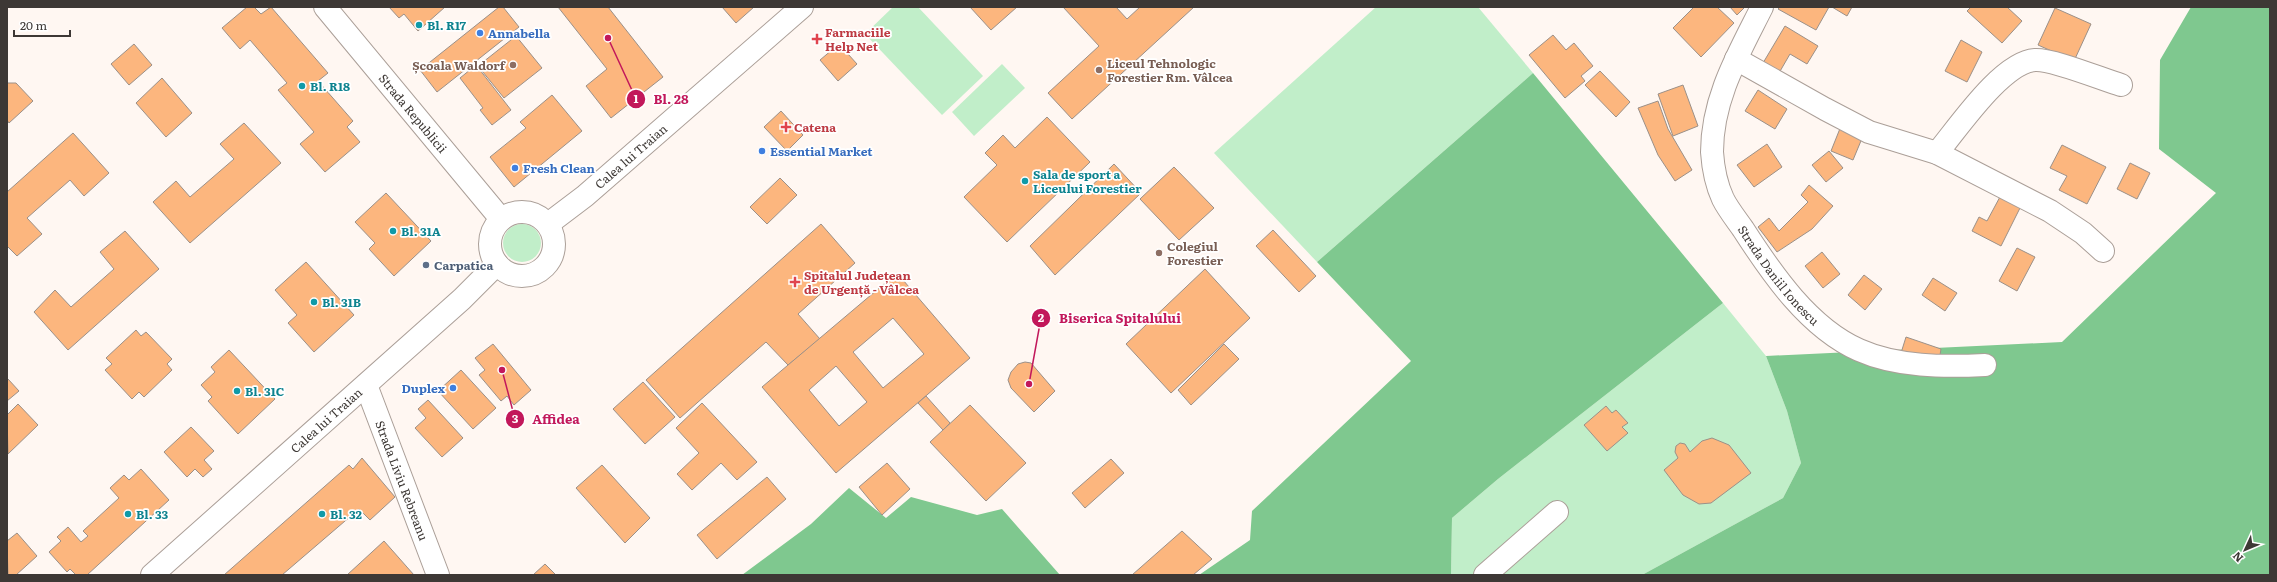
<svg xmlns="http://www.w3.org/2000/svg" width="2277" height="582" font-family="Literata,serif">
<rect width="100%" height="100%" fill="#fff7f2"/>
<g fill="#c1eec9">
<path d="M893,7H918L983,76L942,115L865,34Z"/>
<path d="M1376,7H1478L1533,73L1317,262L1214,153Z"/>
<path d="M1002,64L1025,88L974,136L952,112Z"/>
<circle cx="522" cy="243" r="19"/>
<path d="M1723,303L1766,356L1787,411L1801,463L1783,498L1642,575H1451L1452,518L1498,479Z"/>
</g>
<g fill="#7fc88f">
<path d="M2191,7H2270V575H1642L1783,498L1801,463L1787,411L1766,356L2062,342L2216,193L2159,149L2160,60Z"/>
<path d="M1533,73L1723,303L1498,479L1452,518L1451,575H1199L1250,540L1252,511L1411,361L1317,262Z"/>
<path d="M849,488L886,518L911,497L977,515L1002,509L1060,575H742L811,524Z"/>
</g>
<g fill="#fcb67e" stroke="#9b9088" fill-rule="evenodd">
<path d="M247,7H254L261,14L271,7L328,73L318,81L353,121L347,127L360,142L325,172L300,144L314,132L278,90L287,83L250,40L240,49L222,28Z"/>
<path d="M389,7H445L418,31L404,14L399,18Z"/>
<path d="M499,7H503L519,27L437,92L420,70Z"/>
<path d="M558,7H608L663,77L611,118L586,86L607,69Z"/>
<path d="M722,7H754L736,23Z"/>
<path d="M970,7H1017L991,30Z"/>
<path d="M1063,7H1116L1127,19L1140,7H1194L1072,119L1048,93L1099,46Z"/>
<path d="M1694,7H1717L1734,23L1701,57L1673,28Z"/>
<path d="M1730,7H1745L1737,15Z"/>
<path d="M1780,7H1829L1816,30L1778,9Z"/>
<path d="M1832,7H1852L1847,16Z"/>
<path d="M1971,7H2007L2022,21L2002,43L1967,11Z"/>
<path d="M2055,8L2091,24L2074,61L2038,45Z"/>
<path d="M1785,26L1818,46L1807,64L1790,54L1779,73L1763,63Z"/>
<path d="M1553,35L1566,50L1574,43L1593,66L1581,76L1585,81L1565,98L1529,55Z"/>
<path d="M516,36L542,68L504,98L478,66Z"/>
<path d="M1961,40L1982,52L1967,82L1945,71Z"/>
<path d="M134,44L152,65L129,85L111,64Z"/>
<path d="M839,44L857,64L838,81L820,60Z"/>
<path d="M476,65L511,110L492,125L480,110L483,108L460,78Z"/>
<path d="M1600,71L1630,102L1616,117L1585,85Z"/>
<path d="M162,78L192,113L166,137L136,103Z"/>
<path d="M7,83H16L33,101L9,123L7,120Z"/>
<path d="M1683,85L1698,126L1673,136L1658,94Z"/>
<path d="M1758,90L1787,109L1775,129L1745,111Z"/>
<path d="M552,95L582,131L514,187L490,157L526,128L520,122Z"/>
<path d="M1658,101L1668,129L1692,170L1675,181L1658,155L1638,108Z"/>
<path d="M781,111L803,135L787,151L764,127Z"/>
<path d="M1047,117L1090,162L1007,242L964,197L997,165L985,153L1003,135L1015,148Z"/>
<path d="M244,123L281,163L190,243L153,202L176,181L190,197L234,159L220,144Z"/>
<path d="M1841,126L1863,136L1853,160L1831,151Z"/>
<path d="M73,133L109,173L84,196L70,180L27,218L42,234L17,256L7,246V192Z"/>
<path d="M1767,144L1782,167L1754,187L1737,165Z"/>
<path d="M2062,145L2106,167L2087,204L2059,190L2067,176L2050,168Z"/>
<path d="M1829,151L1843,168L1826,182L1812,165Z"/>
<path d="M2130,163L2150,173L2137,199L2117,189Z"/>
<path d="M1114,164L1141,193L1055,275L1030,246Z"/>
<path d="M1174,167L1214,208L1179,240L1140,199Z"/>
<path d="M780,178L797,195L767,224L750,207Z"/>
<path d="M1809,185L1833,206L1812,229L1777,252L1758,227L1769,218L1779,231L1808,202L1801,195Z"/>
<path d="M386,193L431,241L394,276L369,249L375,243L355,222Z"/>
<path d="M2001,195L2021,206L2001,246L1972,231L1979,217L1987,221Z"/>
<path d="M821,224L855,263L798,314L820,339L788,365L766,342L680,418L646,380Z"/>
<path d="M1273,230L1316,276L1299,292L1256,246Z"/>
<path d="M125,231L159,269L68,350L34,312L55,290L71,307L114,269L100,252Z"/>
<path d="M2017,248L2035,257L2017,291L1999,281Z"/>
<path d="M1822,252L1840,274L1823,288L1805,266Z"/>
<path d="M306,262L354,315L314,352L288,323L297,315L275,290Z"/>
<path d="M1205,269L1250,318L1171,393L1126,344Z"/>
<path d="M897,273L970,358L836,473L762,387ZM893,318L924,354L883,388L853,352ZM836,366L867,402L839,426L809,390Z"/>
<path d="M1864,275L1882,289L1865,310L1848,295Z"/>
<path d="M1933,278L1957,293L1945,311L1922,295Z"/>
<path d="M136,330L141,336L146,332L172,359L167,364L172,370L144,397L139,392L132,399L105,370L112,364L106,358Z"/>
<path d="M1906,337L1941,349L1939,361L1901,353Z"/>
<path d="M493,344L531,390L514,405L507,396L501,401L479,375L485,370L475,358Z"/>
<path d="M1224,344L1239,359L1191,405L1178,390Z"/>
<path d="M229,350L275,399L238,434L208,401L212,397L201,385L215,372L211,367Z"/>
<path d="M1025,362L1031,363L1055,391L1034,412L1011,388L1008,380L1011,372L1018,364Z"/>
<path d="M461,370L496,408L473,429L438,391Z"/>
<path d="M8,379L19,391L7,401V380Z"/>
<path d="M643,382L675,417L645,444L613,409Z"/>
<path d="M926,396L950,423L943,430L918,403Z"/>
<path d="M428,400L463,438L442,457L415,428L426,418L418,409Z"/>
<path d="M702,403L757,462L737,480L721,463L692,490L677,474L699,453L676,428Z"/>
<path d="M18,404L38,425L8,454L7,415Z"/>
<path d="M970,405L1026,463L986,501L930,442Z"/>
<path d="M1606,406L1612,413L1616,410L1628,423L1622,427L1628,433L1607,451L1584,425Z"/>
<path d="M191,427L214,451L204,460L212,469L203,477L195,469L187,477L164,452Z"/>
<path d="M1712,438L1729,445L1751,473L1711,503L1699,504L1683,495L1664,470L1678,458L1675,452L1676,446L1680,443L1685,444L1690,452L1702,441Z"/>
<path d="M362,458L395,497L370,520L359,509L282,575H224L349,465L353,469Z"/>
<path d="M1111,459L1124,473L1085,508L1072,493Z"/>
<path d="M887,463L910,489L882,515L859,487Z"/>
<path d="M602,465L650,518L625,543L576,488Z"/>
<path d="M141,469L169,500L87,575H76L70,569L67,572L49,552L61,541L57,537L68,527L81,542L88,536L83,531L119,498L110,488L124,475L129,480Z"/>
<path d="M767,477L786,499L717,559L697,535Z"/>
<path d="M1182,531L1212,559L1193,575H1132Z"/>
<path d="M17,533L37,556L16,575H8L7,541Z"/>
<path d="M384,541L414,575H347Z"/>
<path d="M545,564L556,575H533Z"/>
</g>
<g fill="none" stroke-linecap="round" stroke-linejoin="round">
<defs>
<g id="minor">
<path id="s1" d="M1762,7C1739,53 1712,98 1712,152C1713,167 1716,184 1723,199C1728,209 1736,219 1743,229C1772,274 1809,328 1859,350C1897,367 1944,367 1985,365"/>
<path d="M1736,59L1825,109L1869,132L1937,153L2050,211L2083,233L2103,251"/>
<path d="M1937,153C1958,128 2002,62 2035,60C2053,59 2101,79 2121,85"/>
<path id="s2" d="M366,385L438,575"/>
<path d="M1485,575L1557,512"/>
</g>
<g id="major">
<path id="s3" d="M325,7L501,219"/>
<circle cx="522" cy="244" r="32"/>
<path id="s4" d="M548,224L585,196L802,7"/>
<path id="s5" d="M152,575L462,299L497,264"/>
</g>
</defs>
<use href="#minor" stroke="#ab9f98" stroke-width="24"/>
<use href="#major" stroke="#ab9f98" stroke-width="24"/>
<use href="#minor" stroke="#fff" stroke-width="22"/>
<use href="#major" stroke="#fff" stroke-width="22"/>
</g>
<g fill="#0f9aa8" stroke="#fff" stroke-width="1.5">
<circle cx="419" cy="25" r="4"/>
<circle cx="302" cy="86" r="4"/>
<circle cx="1025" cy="181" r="4"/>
<circle cx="393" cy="231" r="4"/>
<circle cx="314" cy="302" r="4"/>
<circle cx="237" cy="391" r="4"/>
<circle cx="128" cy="514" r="4"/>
<circle cx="322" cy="514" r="4"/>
</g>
<g fill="#3f7fe0" stroke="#fff" stroke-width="1.5">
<circle cx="480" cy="33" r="4"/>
<circle cx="762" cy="151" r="4"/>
<circle cx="515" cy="168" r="4"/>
<circle cx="453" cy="388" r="4"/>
</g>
<g fill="#e0444e" stroke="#fff" stroke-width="1.5">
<path d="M815 33h4v4h4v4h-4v4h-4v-4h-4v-4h4z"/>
<path d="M784 121h4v4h4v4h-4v4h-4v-4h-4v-4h4z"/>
<path d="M793 276h4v4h4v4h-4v4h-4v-4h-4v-4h4z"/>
</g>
<g fill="#8d6e63" stroke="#fff" stroke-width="1.5">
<circle cx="513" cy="65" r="4"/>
<circle cx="1099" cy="70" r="4"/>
<circle cx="1159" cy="253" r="4"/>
</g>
<circle fill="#5c6f8a" stroke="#fff" stroke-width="1.5" cx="426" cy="265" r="4"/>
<g text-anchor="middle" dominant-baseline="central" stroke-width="3.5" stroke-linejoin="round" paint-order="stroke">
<g font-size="12" font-weight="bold" fill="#0d838f" stroke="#fff" text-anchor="start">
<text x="427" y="25">Bl. R17</text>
<text x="310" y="86">Bl. R18</text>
<text x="1033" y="174">Sala de sport a<tspan x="1033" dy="14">Liceului Forestier</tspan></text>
<text x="401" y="231">Bl. 31A</text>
<text x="322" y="302">Bl. 31B</text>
<text x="245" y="391">Bl. 31C</text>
<text x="136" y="514">Bl. 33</text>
<text x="330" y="514">Bl. 32</text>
</g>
<g font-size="12" font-weight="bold" fill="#be3a42" stroke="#fff" text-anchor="start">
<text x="825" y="32">Farmaciile<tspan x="825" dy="14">Help Net</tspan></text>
<text x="794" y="127">Catena</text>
<text x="804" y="275">Spitalul Județean<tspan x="804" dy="14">de Urgență - Vâlcea</tspan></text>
</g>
<g font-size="12" font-weight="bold" fill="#366cbe" stroke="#fff" text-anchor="start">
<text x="488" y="33">Annabella</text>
<text x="770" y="151">Essential Market</text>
<text x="523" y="168">Fresh Clean</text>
<text x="445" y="388" text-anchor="end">Duplex</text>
</g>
<g font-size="12" font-weight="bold" fill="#785e54" stroke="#fff" text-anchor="start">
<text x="1107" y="63">Liceul Tehnologic<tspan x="1107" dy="14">Forestier Rm. Vâlcea</tspan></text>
<text x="505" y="65" text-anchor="end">Școala Waldorf</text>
<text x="1167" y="246">Colegiul<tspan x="1167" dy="14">Forestier</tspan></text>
</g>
<g font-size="12" fill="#3d3835" stroke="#fff">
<text stroke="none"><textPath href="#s3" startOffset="138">Strada Republicii</textPath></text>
<text stroke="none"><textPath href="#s4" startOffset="107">Calea lui Traian</textPath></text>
<text stroke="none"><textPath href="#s1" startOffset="298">Strada Daniil Ionescu</textPath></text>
<text stroke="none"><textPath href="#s5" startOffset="233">Calea lui Traian</textPath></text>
<text stroke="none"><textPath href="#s2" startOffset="102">Strada Liviu Rebreanu</textPath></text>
</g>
<g font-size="12" font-weight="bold" fill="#4e5e75" stroke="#fff" text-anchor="start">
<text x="434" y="265">Carpatica</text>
</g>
</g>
<path fill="none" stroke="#c2185b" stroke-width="1.5" d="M608 38L636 99M1029 384L1041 318M502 370L515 419"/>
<g fill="#c2185b" stroke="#fff" stroke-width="1.5">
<circle cx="608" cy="38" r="4"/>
<circle cx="1029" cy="384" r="4"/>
<circle cx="502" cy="370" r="4"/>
<circle cx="636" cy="99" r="10"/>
<circle cx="1041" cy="318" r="10"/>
<circle cx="515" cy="419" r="10"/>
</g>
<g font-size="12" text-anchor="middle" font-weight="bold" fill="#fff">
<text x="636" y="103">1</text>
<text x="1041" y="322">2</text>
<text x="515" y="423">3</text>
</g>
<g font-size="13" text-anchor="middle" font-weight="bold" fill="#c2185b" stroke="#fff" stroke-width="3.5" stroke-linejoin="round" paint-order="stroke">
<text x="671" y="104">Bl. 28</text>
<text x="1120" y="323">Biserica Spitalului</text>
<text x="556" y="424">Affidea</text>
</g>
<rect width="2277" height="582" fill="none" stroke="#3d3835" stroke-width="16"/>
<g transform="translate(2245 550) rotate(226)" stroke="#ffffff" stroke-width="3" paint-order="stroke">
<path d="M0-3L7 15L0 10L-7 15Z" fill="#3d3835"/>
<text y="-6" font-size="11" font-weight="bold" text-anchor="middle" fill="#3d3835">N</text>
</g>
<path d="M14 30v6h56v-6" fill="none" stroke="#3d3835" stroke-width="2"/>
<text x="20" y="30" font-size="12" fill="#3d3835" stroke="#ffffff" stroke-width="3" paint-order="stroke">20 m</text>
</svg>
